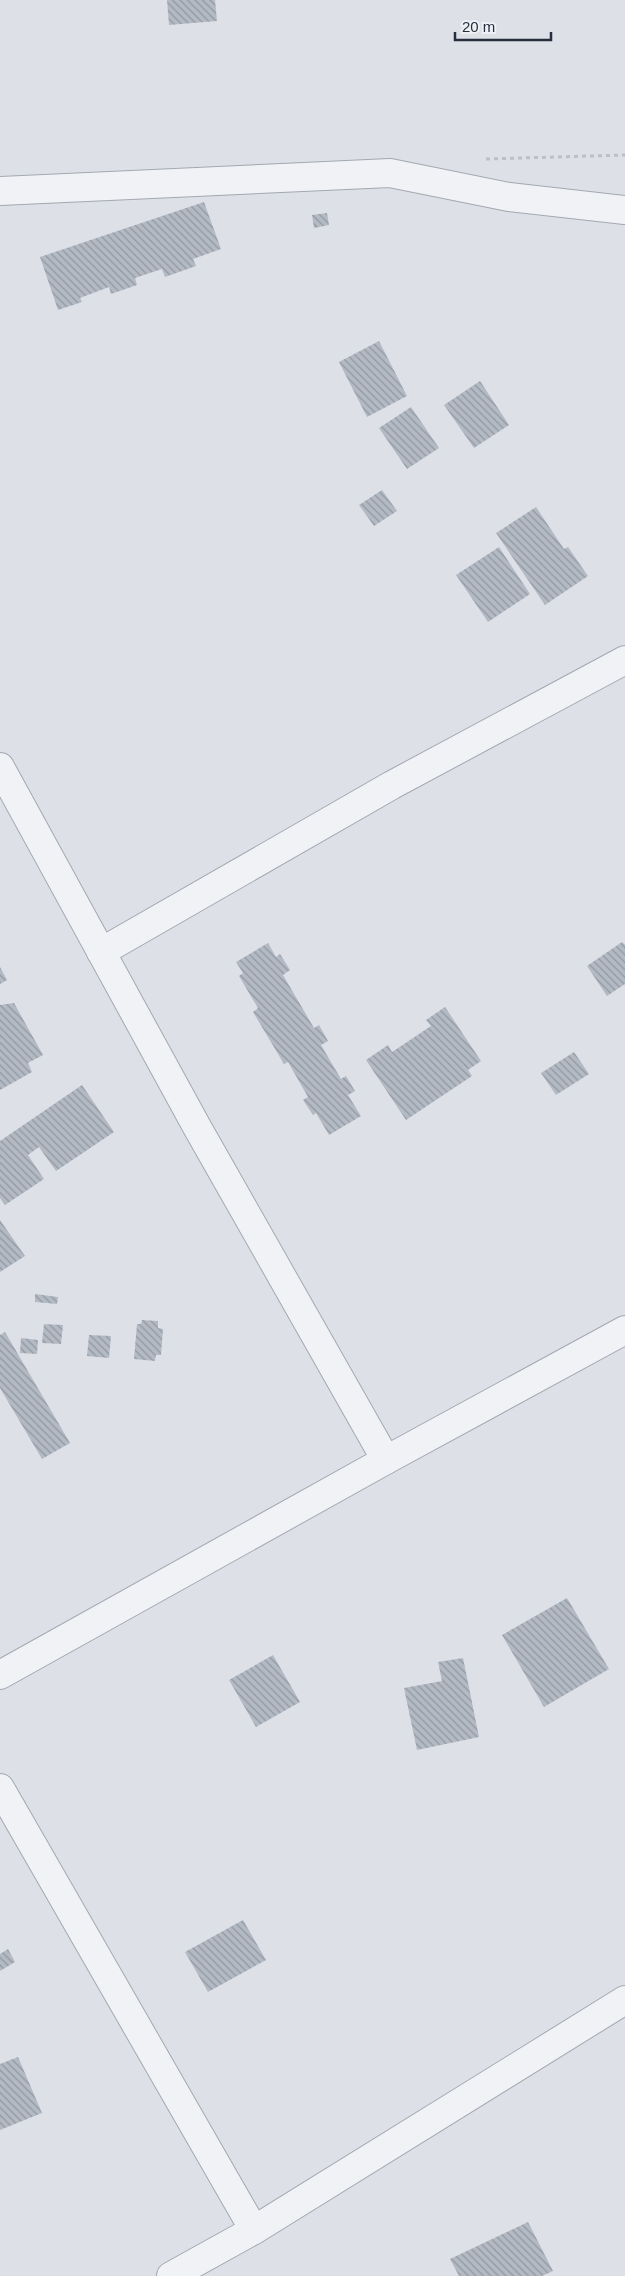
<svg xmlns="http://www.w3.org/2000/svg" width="625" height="2276" font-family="Helvetica,sans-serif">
<defs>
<pattern id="building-back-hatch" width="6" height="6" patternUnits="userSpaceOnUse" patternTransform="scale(1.25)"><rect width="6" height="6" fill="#b4bac4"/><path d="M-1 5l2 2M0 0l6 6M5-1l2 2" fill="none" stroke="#9298a1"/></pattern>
</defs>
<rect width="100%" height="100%" fill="#dde1e7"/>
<g fill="url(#building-back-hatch)">
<path d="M167,0H215L217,21L169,25Z"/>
<path d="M204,202L221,249L193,259L196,266L165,277L162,269L135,278L137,285L111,294L109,287L80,298L82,302L58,310L40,257Z"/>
<path d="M327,213L329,225L314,228L312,215Z"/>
<path d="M379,341L407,396L367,417L339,362Z"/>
<path d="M480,381L509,425L474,448L444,405Z"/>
<path d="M411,407L439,448L407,469L379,428Z"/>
<path d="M382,490L397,511L374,526L359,505Z"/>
<path d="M536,507L564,549L568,547L588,576L545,605L496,533Z"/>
<path d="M499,547L530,594L488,622L456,575Z"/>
<path d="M622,942L625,945V984L607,996L587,966Z"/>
<path d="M268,943L276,957L280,954L290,970L283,975L314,1028L319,1025L328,1041L321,1045L341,1079L346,1076L355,1091L348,1095L361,1116L329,1135L316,1113L313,1115L303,1100L308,1097L288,1062L284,1064L253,1012L258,1008L239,976L243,973L236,962Z"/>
<path d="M0,967L7,980L0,984Z"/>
<path d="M14,1003L43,1055L28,1063L32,1072L0,1090V1005Z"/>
<path d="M445,1007L481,1061L468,1070L472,1076L406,1120L366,1060L388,1045L392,1052L431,1026L426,1020Z"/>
<path d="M574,1052L589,1074L556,1095L541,1073Z"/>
<path d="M82,1085L114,1132L56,1171L39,1147L28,1155L44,1179L5,1205L0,1198V1141Z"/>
<path d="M0,1220L25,1256L0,1272Z"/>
<path d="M35,1294L58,1297L57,1304L35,1302Z"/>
<path d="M142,1320L158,1321V1328L163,1329L161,1355H156L155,1361L134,1359L137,1324H141Z"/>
<path d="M44,1324L63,1325L61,1344L42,1343Z"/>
<path d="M5,1332L70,1443L42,1459L0,1388V1335Z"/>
<path d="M89,1335L111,1336L109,1358L87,1356Z"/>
<path d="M21,1338L38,1340L37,1354L20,1353Z"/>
<path d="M567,1598L609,1669L544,1707L502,1635Z"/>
<path d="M273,1655L300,1702L256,1727L229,1680Z"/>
<path d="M463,1658L479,1737L417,1750L404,1688L442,1681L438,1662Z"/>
<path d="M243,1920L266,1960L208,1992L185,1952Z"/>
<path d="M8,1949L15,1962L0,1971V1954Z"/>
<path d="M18,2057L42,2113L0,2130V2064Z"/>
<path d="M528,2222L553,2271L542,2276H459L450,2259Z"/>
</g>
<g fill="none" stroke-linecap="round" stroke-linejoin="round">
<defs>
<g id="minor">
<path d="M0,191L390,173L509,197L625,210"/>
<path d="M0,767L197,1127L386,1460"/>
<path d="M101,952L392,785L625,660"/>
<path d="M0,1675L386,1460L625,1330"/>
<path d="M0,1788L254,2230"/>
<path d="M171,2276L254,2230L625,2000"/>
</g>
</defs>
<use href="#minor" stroke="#a3a8b1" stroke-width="30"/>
<path stroke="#bcbfc6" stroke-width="3" stroke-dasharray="4 4" stroke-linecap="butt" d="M486,159L625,155"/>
<use href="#minor" stroke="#f0f2f6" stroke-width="28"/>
</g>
<path d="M455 32v8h96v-8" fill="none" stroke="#272f3e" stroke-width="2.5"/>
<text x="462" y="32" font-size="15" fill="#272f3e" stroke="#edf0f5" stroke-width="4" paint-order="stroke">20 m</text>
</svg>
